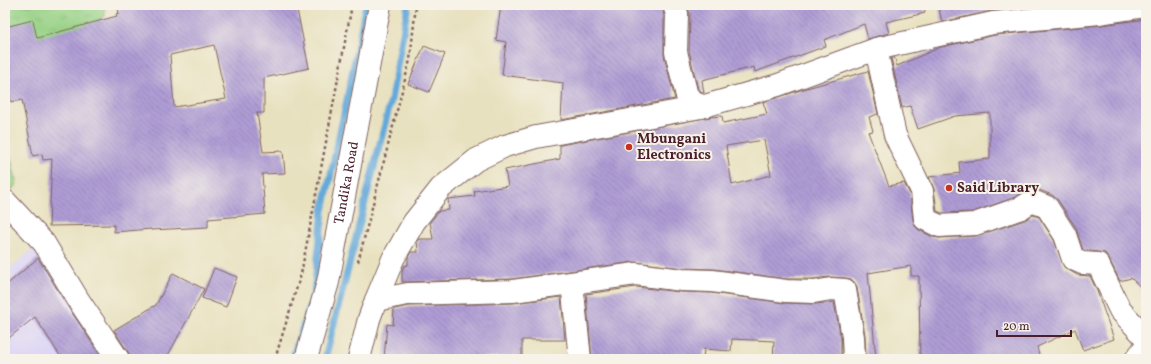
<svg xmlns="http://www.w3.org/2000/svg" width="1151" height="364" font-family="Vollkorn,serif">
<defs>
<pattern id="grass-tufts" width="24" height="20" patternUnits="userSpaceOnUse"><rect width="24" height="20" fill="#96d185"/><path d="M3 7l-1-3M5 7V3M7 7l1-3M15 17l-1-3M17 17v-4M19 17l1-3" fill="none" stroke="#83b373"/></pattern>
<pattern id="building-back-hatch" width="6" height="6" patternUnits="userSpaceOnUse"><rect width="6" height="6" fill="#af9cd5"/><path d="M-1 5l2 2M0 0l6 6M5-1l2 2" fill="none" stroke="#907fad"/></pattern>
</defs>
<rect width="100%" height="100%" fill="#f7f3e8"/>
<filter id="ink" filterUnits="userSpaceOnUse"><feTurbulence type="fractalNoise" baseFrequency=".025" numOctaves="2"/><feDisplacementMap in="SourceGraphic" scale="8" xChannelSelector="R" yChannelSelector="G"/><feConvolveMatrix kernelMatrix="1 2 1 2 8 2 1 2 1" color-interpolation-filters="sRGB"/></filter>
<filter id="wash" filterUnits="userSpaceOnUse"><feTurbulence type="fractalNoise" baseFrequency=".012" numOctaves="4" result="noise"/><feDisplacementMap in="SourceGraphic" scale="16" xChannelSelector="R" yChannelSelector="G"/><feGaussianBlur stdDeviation="0.9" result="paint"/><feColorMatrix in="noise" values="0 0 0 0 0 0 0 0 0 0 0 0 0 0 0 0 0 1.4 0 .05"/><feComposite in="paint" operator="in"/></filter>
<g filter="url(#wash)">
<rect width="100%" height="100%" fill="#e8e1bf"/>
<path fill="#ddd5f6" d="M44,239L120,359H5V273Z"/>
<g fill="url(#grass-tufts)" stroke="#707858">
<path d="M5,5H104L105,16L5,89Z"/>
<path d="M5,138L17,183L5,199Z"/>
</g>
<g fill="none" stroke-linecap="round" stroke-linejoin="round">
<g stroke="#64a9da" stroke-width="7">
<path d="M292,359L314,294L323,211L347,100L366,5"/>
<path d="M325,359L391,100L408,5"/>
</g>
</g>
<g id="blocks">
<g fill="url(#building-back-hatch)" fill-rule="evenodd">
<path d="M117,5H296L309,68L264,78V113H257L263,152L283,151L285,173L262,174L265,214L208,219V227L151,230V229L114,232V225L49,226L52,159L43,160L42,154L33,156L22,100L11,102L5,70V27L33,20L37,38L117,16L116,14L119,13ZM214,45L226,99L174,107L170,55Z"/>
<path d="M501,5H662L664,16V55L675,99L561,120L563,83L502,75L506,42L496,40Z"/>
<path d="M687,5H924L925,13L886,22L889,33L868,39L864,24L824,40L826,46L755,72L754,67L702,80L704,93L698,89L689,51L690,14Z"/>
<path d="M938,5H1051L992,11L942,22Z"/>
<path d="M1146,19V292L1131,278L1120,281L1109,259L1105,253L1083,250L1076,228L1058,200L1052,195L1037,189H1031L1026,190L1016,197L973,212L942,213L937,211L934,189L929,177L960,173L959,162L990,159V113L955,116L918,129L910,106L902,108L891,58H895L897,66L941,47L995,35L1101,25Z"/>
<path d="M424,46L445,54L429,92L408,84Z"/>
<path d="M868,71L878,114L869,117L873,131L868,132L889,186L904,183L910,194L913,220L915,226L919,230L933,237L939,238L976,236L1025,220L1033,215L1039,217L1054,240L1064,267L1077,275L1090,276L1097,291L1114,339L1083,350L1075,329L1037,347L1040,359H920L919,276H911V266L868,273L876,359H866L865,335L857,288L855,283L851,279L846,278L829,277L813,279H787L714,269L683,268L634,262L512,279L402,282V271L404,266L408,265V257L411,252H418L417,241L419,239H433L430,222L439,211L449,210L448,199L475,196L474,191L508,186L505,170L560,159V145L710,117L722,116L723,123L767,114L763,102L807,88ZM764,140L771,175L732,185L726,146Z"/>
<path d="M38,258L68,307L103,359H62L35,317L5,341V286Z"/>
<path d="M214,268L237,277L226,307L202,298Z"/>
<path d="M173,273L204,289L166,359H130L128,352L114,330L156,305Z"/>
<path d="M636,287L680,292L711,293L785,303L814,304L834,302L841,338V359H773L774,341L732,339L731,351L704,349L703,359H592L586,294Z"/>
<path d="M561,297L565,340H522V356L471,358L445,357V359H384L387,324L393,325L394,309L409,306L513,303Z"/>
</g>
</g>
</g>
<g filter="url(#ink)">
<use href="#blocks" fill-opacity="0" stroke="#81635f" stroke-width="1"/>
<g fill="none" stroke-linecap="round" stroke-linejoin="round">
<defs>
<g id="minor">
<path d="M674,5L677,14L676,52L687,96L701,107"/>
<path d="M876,49L895,135L922,191L925,219L939,226L975,224L1021,208L1032,201L1047,207L1065,235L1073,259L1082,263L1098,264L1120,310L1146,338"/>
<path d="M5,201L44,243L79,301L118,359"/>
<path d="M572,283L580,359"/>
<path d="M376,300L408,294L513,291L636,274L682,280L712,281L786,291L814,292L831,289L845,290L853,337L854,359"/>
<path d="M359,359L369,319L376,300L393,259L414,222L441,188L476,160L505,146L536,137L701,107L778,85L876,49L993,23L1100,13L1146,6"/>
<path d="M1136,359L1146,346"/>
</g>
<g id="tertiary">
<path id="s1" d="M306,359L328,282L380,5"/>
</g>
</defs>
<use href="#minor" stroke="#81635f" stroke-width="24"/>
<use href="#tertiary" stroke="#81635f" stroke-width="24"/>
<g stroke="#81635f" stroke-width="2.5" stroke-dasharray="3 3" stroke-linecap="butt">
<path d="M358,262L410,60L416,5"/>
<path d="M275,359L301,274L352,5"/>
</g>
<use href="#minor" stroke="#fff" stroke-width="22"/>
<use href="#tertiary" stroke="#fff" stroke-width="22"/>
</g>
</g>
<g fill="#c8321e" stroke="#f7f3e8" stroke-width="1.5">
<circle cx="629" cy="147" r="4"/>
<circle cx="949" cy="188" r="4"/>
</g>
<g text-anchor="middle" dominant-baseline="central" stroke-width="4" stroke-linejoin="round" paint-order="stroke">
<g font-size="14" font-weight="bold" fill="#4a1f2b" stroke="#f7f3e8" text-anchor="start">
<text x="637" y="139">Mbungani<tspan x="637" dy="16">Electronics</tspan></text>
<text x="957" y="188">Said Library</text>
</g>
<g font-size="14" fill="#4a1f2b" stroke="#f7f3e8">
<text stroke="none"><textPath href="#s1" startOffset="181">Tandika Road</textPath></text>
</g>
</g>
<rect width="1151" height="364" fill="none" stroke="#f7f3e8" stroke-width="20"/>
<path d="M997 330v6h74v-6" fill="none" stroke="#4a1f2b" stroke-width="2"/>
<text x="1003" y="330" font-size="12" fill="#4a1f2b" stroke="#f7f3e8" stroke-width="3" paint-order="stroke">20 m</text>
</svg>
